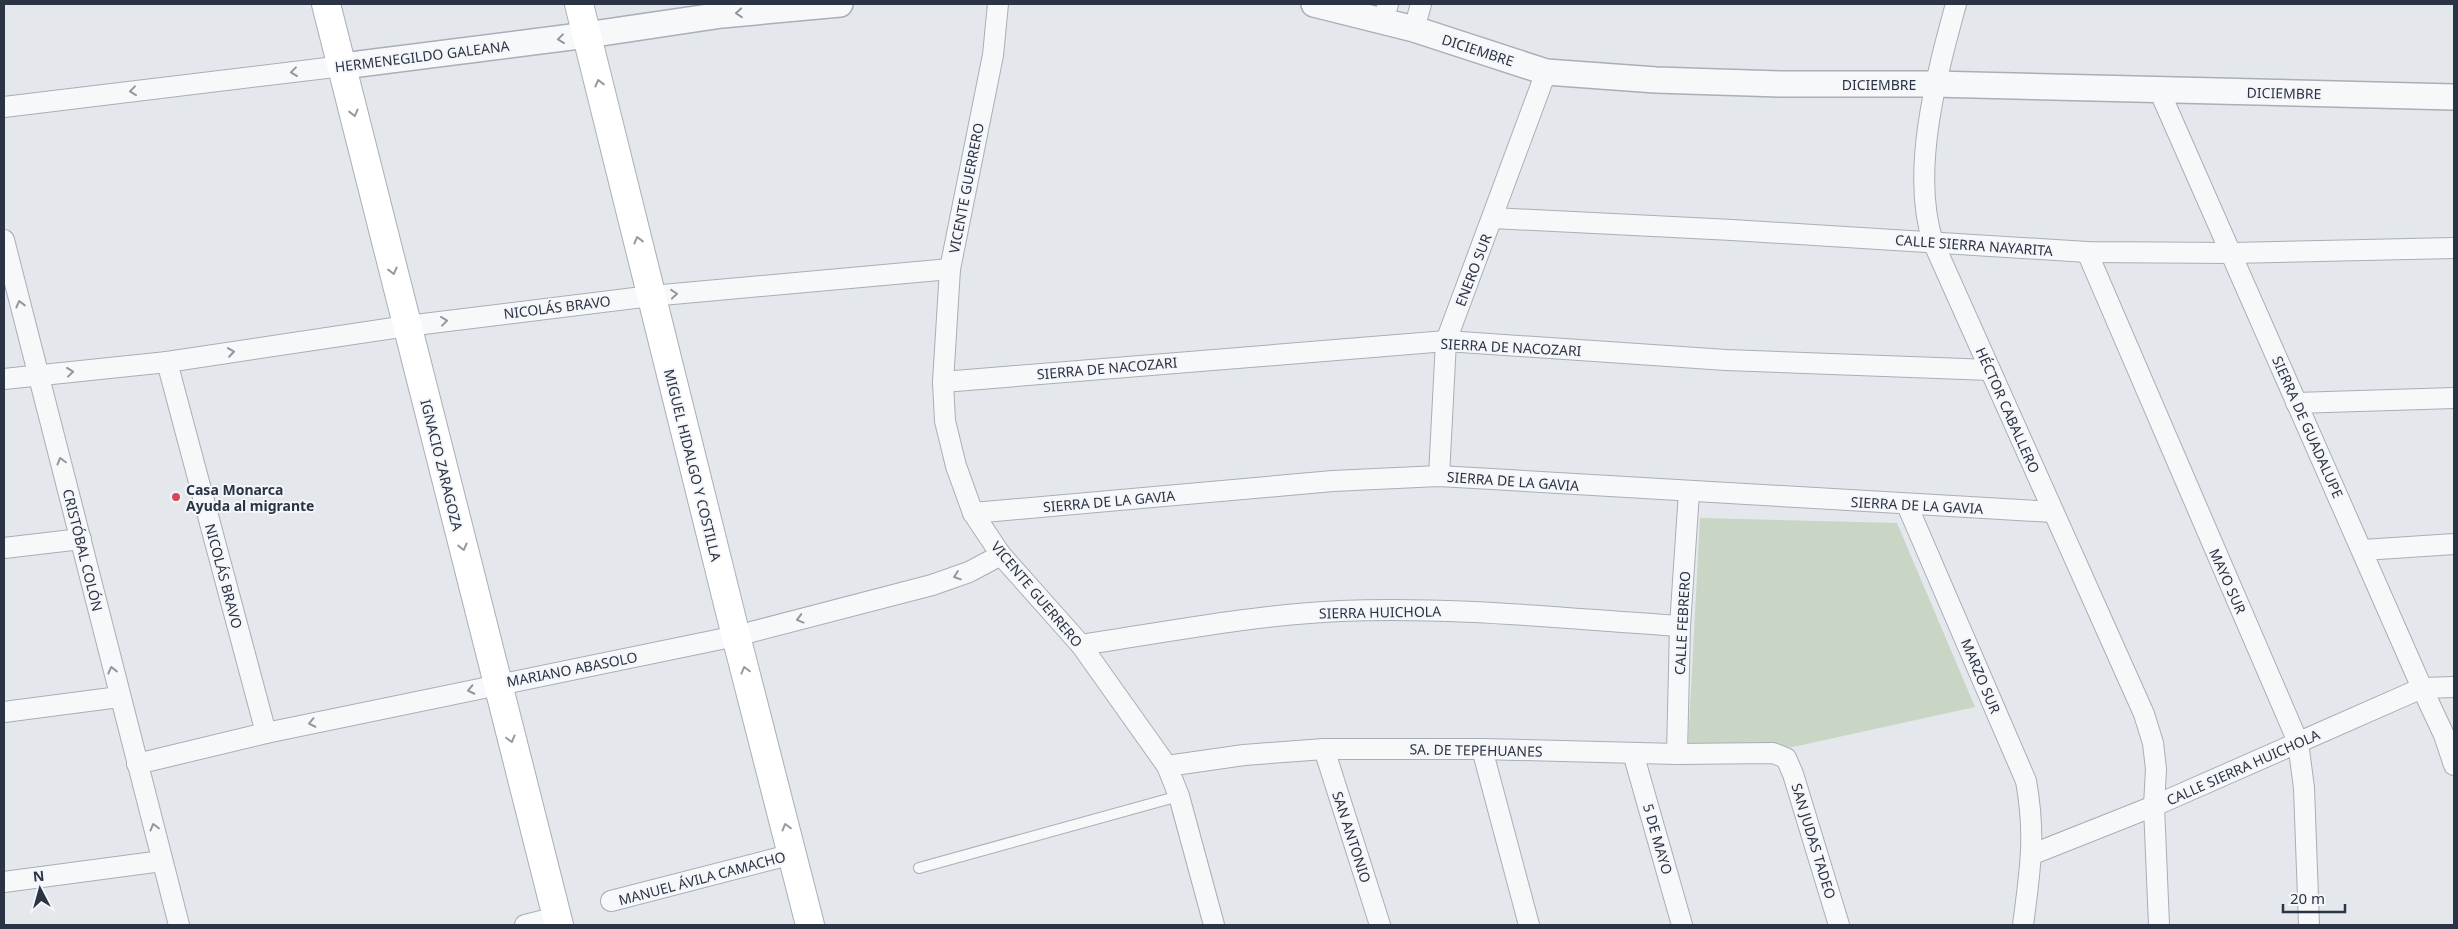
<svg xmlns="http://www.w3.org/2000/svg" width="2458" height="929" font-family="'Noto Sans',sans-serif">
<rect width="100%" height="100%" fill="#e4e7ec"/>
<path fill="#c9d6c5" d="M1700,518L1897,523L1975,707L1793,747L1688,746Z"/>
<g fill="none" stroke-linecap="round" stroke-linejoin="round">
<defs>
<path id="service" d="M919,868L1179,796"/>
<g id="minor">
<path d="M998,4L993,55L950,269L943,382L945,421L956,466L973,513L1001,555L1081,645L1167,766L1179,796L1214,925"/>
<path d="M1956,4C1937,74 1910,171 1933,242L2144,714L2153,743L2156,769L2154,806L2159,925"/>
<path d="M1383,21L1388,4"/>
<path d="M1414,29L1421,4"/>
<path d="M2159,90L2422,688L2444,735L2454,765"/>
<path d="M4,107L343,66"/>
<path d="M1493,218L1732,230L2087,252L2232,253L2454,248"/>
<path d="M4,240L179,925"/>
<path d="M2087,252L2298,742L2304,788L2309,925"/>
<path d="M167,362L266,733"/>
<path d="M4,379L167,362L407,326L651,296L950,269"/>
<path d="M943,382L1446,341L1726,360L1990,370"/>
<path d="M2296,403L2454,398"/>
<path d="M1439,476L1446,341L1546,72"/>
<path d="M1907,505L2026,781C2036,836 2030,871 2023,925"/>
<path d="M973,513L1333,481L1439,476L2053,512"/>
<path d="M4,548L81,539"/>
<path d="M2363,550L2454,544"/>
<path d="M1081,645C1167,632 1253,615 1340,611C1453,606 1567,619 1680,626"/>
<path d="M4,712L119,697"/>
<path d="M1324,749L1380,925"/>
<path d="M1482,749L1529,925"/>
<path d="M1633,753L1682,925"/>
<path d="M1677,754L1680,626L1689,492"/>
<path d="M137,764L266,733L736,636L932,585L969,572L1001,555"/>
<path d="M1167,766L1244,755L1324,749H1482L1677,754L1773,753L1786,758L1793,774L1839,925"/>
<path d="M2033,854L2154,806L2422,688L2454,687"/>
<path d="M4,882L162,861"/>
<path d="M611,901L793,854"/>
<path d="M525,925L557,917"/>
</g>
<g id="tertiary">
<path d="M1314,4L1414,29L1546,72L1656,80L1780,84H1934L2454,97"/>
<path d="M343,66L587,35L722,15L840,4"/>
</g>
<g id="secondary">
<path d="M326,4L559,925"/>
<path d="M579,4L736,636L810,925"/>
</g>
</defs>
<use href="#service" stroke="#a9aeb7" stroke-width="12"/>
<use href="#minor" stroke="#a9aeb7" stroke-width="22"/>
<use href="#tertiary" stroke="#a9aeb7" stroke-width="28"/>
<use href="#secondary" stroke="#a9aeb7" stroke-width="30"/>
<use href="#service" stroke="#f7f8fa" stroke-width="10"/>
<use href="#minor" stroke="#f7f8fa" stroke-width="20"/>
<use href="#tertiary" stroke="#f7f8fa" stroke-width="25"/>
<use href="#secondary" stroke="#fff" stroke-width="28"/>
</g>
<defs><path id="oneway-chevron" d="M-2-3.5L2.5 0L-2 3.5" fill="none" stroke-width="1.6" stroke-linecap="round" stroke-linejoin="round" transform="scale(1.25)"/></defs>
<g stroke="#9196a0">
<use href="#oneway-chevron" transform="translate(739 13) rotate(175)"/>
<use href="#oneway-chevron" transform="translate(561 39) rotate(173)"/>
<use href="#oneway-chevron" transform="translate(294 72) rotate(173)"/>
<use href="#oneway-chevron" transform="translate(133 91) rotate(173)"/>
<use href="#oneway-chevron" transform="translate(674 294) rotate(-5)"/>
<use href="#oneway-chevron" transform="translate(20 304) rotate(-104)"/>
<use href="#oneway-chevron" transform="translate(444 321) rotate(-7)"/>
<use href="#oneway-chevron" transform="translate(231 352) rotate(-8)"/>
<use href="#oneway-chevron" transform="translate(70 372) rotate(-6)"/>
<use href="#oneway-chevron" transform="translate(61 461) rotate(-105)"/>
<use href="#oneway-chevron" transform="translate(957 576) rotate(161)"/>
<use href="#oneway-chevron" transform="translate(800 619) rotate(165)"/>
<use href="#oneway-chevron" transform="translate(112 670) rotate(-104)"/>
<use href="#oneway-chevron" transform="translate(471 690) rotate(168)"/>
<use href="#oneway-chevron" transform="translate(312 723) rotate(168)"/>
<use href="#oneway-chevron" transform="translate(154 827) rotate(-105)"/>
</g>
<g stroke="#959aa2">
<use href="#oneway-chevron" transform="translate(599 83) rotate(-104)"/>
<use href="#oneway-chevron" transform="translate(354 113) rotate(76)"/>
<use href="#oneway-chevron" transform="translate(638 240) rotate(-104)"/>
<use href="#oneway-chevron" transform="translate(393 271) rotate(76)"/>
<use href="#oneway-chevron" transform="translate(463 547) rotate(76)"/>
<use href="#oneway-chevron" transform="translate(745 670) rotate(-105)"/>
<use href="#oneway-chevron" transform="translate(511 739) rotate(75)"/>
<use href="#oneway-chevron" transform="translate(786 827) rotate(-105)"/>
</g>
<circle fill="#d1495b" stroke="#f4f6f9" stroke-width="2" cx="176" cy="497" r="5"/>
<g text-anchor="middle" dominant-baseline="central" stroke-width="4" stroke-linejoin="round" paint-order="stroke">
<g font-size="14" fill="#2b3445" stroke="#f4f6f9">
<text transform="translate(1478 50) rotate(18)">DICIEMBRE</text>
<text transform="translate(422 56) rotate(-7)">HERMENEGILDO GALEANA</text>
<text x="1879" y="84">DICIEMBRE</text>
<text transform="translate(2284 93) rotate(1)">DICIEMBRE</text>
<text transform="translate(966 188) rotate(-79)">VICENTE GUERRERO</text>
<text transform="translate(1974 245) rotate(4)">CALLE SIERRA NAYARITA</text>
<text transform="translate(1473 270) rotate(-69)">ENERO SUR</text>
<text transform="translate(557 307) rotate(-7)">NICOLÁS BRAVO</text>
<text transform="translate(1511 347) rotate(3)">SIERRA DE NACOZARI</text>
<text transform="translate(1107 368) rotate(-5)">SIERRA DE NACOZARI</text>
<text transform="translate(2008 410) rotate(66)">HÉCTOR CABALLERO</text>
<text transform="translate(2308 427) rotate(66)">SIERRA DE GUADALUPE</text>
<text transform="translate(442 465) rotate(76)">IGNACIO ZARAGOZA</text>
<text transform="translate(693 465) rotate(76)">MIGUEL HIDALGO Y COSTILLA</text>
<text transform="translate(1513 481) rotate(4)">SIERRA DE LA GAVIA</text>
<text transform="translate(1109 501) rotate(-5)">SIERRA DE LA GAVIA</text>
<text transform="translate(1917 505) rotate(3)">SIERRA DE LA GAVIA</text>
<text transform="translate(83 550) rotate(76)">CRISTÓBAL COLÓN</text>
<text transform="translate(224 576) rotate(75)">NICOLÁS BRAVO</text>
<text transform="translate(2228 581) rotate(66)">MAYO SUR</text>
<text transform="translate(1037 594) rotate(50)">VICENTE GUERRERO</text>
<text transform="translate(1380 612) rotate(-1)">SIERRA HUICHOLA</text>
<text transform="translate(1682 623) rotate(-87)">CALLE FEBRERO</text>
<text transform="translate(572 669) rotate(-11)">MARIANO ABASOLO</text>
<text transform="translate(1981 676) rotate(67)">MARZO SUR</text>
<text transform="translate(1476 750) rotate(1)">SA. DE TEPEHUANES</text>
<text transform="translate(2243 767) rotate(-24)">CALLE SIERRA HUICHOLA</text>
<text transform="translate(1352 837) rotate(72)">SAN ANTONIO</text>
<text transform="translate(1658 839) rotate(74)">5 DE MAYO</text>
<text transform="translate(1814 841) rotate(73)">SAN JUDAS TADEO</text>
<text transform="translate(702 878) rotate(-15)">MANUEL ÁVILA CAMACHO</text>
</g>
<g font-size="14" font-weight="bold" fill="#2b3445" stroke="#f4f6f9" text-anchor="start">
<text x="186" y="489">Casa Monarca<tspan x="186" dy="16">Ayuda al migrante</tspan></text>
</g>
</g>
<rect width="2458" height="929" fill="none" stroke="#2b3445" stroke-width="10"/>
<g transform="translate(40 889) rotate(354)" stroke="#f4f6f9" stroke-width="4" paint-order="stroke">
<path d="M0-4L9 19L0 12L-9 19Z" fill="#2b3445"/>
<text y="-8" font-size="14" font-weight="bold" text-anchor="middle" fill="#2b3445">N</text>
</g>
<path d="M2283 904v8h62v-8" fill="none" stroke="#2b3445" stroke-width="2.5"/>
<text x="2290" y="904" font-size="15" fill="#2b3445" stroke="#f4f6f9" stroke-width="4" paint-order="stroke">20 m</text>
</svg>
